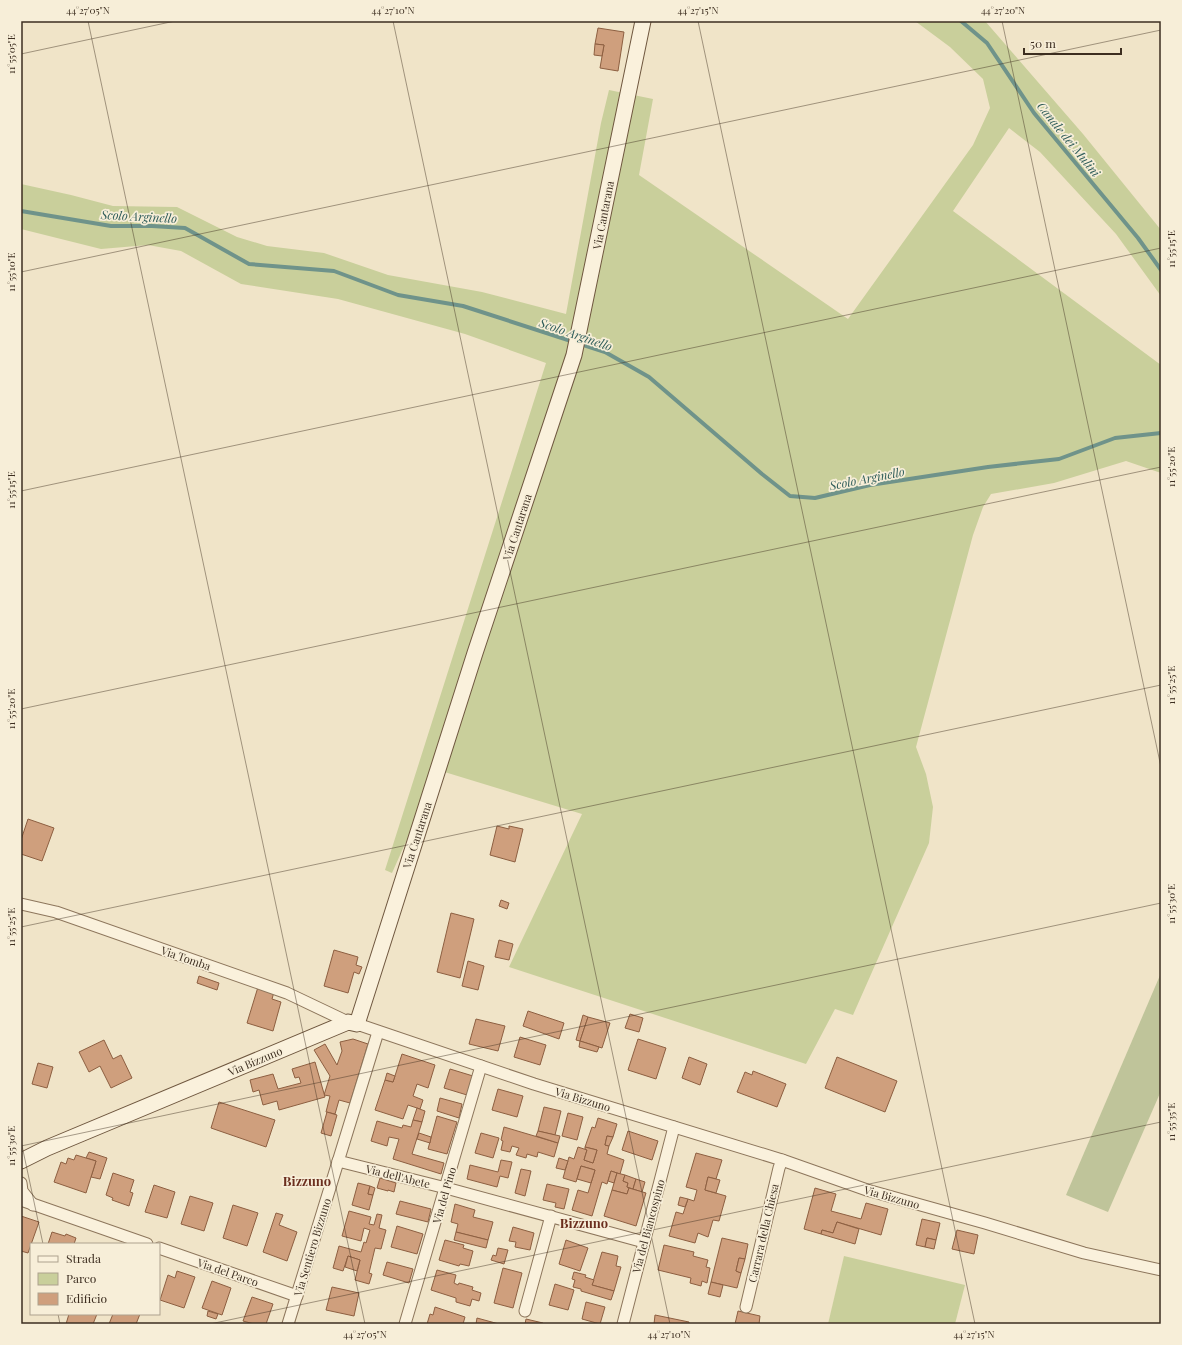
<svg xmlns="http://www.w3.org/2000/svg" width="1182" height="1345" font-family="'Playfair Display',serif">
<rect width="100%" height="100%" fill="#f0e4c8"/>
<g fill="#c9cf9b">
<path d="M915,21H985L1083,134L1161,230V296L1116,234L1040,152L1009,128L953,211L1161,365V473L1126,461L1054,483L991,494L983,507L973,535L916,747L926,774L933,807L929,843L853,1015L835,1009L806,1064L509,967L582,814L438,770L392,873L385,870L546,363L465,334L338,299L241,284L181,251L148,245L101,249L21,229V184L71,195L113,206L177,207L237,237L267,246L324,253L388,275L482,292L566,314L601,123L609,90L653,99L639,175L848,319L973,145L990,108L983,79L950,47Z"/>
<path d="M844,1256L965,1285L955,1324H828Z"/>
</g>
<path fill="#bfc49a" d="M1161,973V1091L1108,1212L1066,1195Z"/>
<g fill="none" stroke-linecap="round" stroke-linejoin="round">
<g stroke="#6f938a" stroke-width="4">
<path d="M961,21L987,43L1034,113L1138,238L1161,270"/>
<path d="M21,211L111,226H152L185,228L249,264L334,271L398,295L463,306L605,352L649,377L762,474L790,496L815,498L870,485L988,467L1059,459L1115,438L1161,433"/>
</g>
</g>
<g fill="#cf9f7d" stroke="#8d5f41">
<path d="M598,28L624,32L618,71L600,68L604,45L595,44Z"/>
<path d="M595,44L604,45L602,56L594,55Z"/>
<path d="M28,819L54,828L42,861L21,854V840Z"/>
<path d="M497,826L509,829V826L523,829L515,862L490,855Z"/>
<path d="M501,900L509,903L507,909L499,906Z"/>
<path d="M451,913L474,919L460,978L437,972Z"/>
<path d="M499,940L513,944L509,960L495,957Z"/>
<path d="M334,950L358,957L356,965L362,967L359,974L354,972L348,993L324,986Z"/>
<path d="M468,961L484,966L478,990L462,986Z"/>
<path d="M199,976L219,983L217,990L197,983Z"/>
<path d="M258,987L274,992L272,999L281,1002L273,1031L247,1023Z"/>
<path d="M528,1011L564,1023L559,1039L523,1026Z"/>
<path d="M630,1014L643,1018L639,1032L625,1028Z"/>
<path d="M583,1015L588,1017L580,1041L576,1040Z"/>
<path d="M588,1017L610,1023L602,1048L580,1041Z"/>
<path d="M476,1019L505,1026L498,1051L469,1044Z"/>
<path d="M520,1037L546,1045L540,1065L514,1057Z"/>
<path d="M353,1039L368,1044L350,1103L339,1100L335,1114L326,1112L330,1096L324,1095L330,1076L314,1050L325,1044L337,1065L342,1051L340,1042Z"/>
<path d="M638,1039L666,1048L656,1079L628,1070Z"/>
<path d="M104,1040L113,1059L121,1055L132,1078L111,1088L100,1066L89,1072L79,1052Z"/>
<path d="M580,1041L599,1047L597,1052L579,1047Z"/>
<path d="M402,1054L435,1065L428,1088L417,1084L413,1096L423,1100L420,1109L408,1105L403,1119L375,1110L385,1080L393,1082Z"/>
<path d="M689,1057L707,1064L700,1085L682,1078Z"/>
<path d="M837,1057L897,1081L885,1112L825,1088Z"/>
<path d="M315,1062L325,1097L279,1110L277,1101L263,1105L259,1090L253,1092L250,1080L273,1074L278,1089L301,1083L299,1077L295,1078L292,1069Z"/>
<path d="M38,1063L53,1067L47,1088L32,1084Z"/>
<path d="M450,1069L473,1076L467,1095L444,1088Z"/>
<path d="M753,1071L786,1084L777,1107L737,1092L745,1072L752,1075Z"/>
<path d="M387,1073L395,1076L393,1082L385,1080Z"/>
<path d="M498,1089L523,1096L517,1117L492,1110Z"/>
<path d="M440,1098L462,1104L459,1118L437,1111Z"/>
<path d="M219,1102L275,1120L266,1147L211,1128Z"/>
<path d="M544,1107L561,1111L555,1135L538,1131Z"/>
<path d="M417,1108L425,1111L422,1122L413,1120Z"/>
<path d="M327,1112L337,1115L331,1136L321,1133Z"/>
<path d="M568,1113L583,1117L577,1140L562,1136Z"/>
<path d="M437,1116L457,1122L447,1154L428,1149Z"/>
<path d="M598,1118L617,1124L613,1137L607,1136L605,1145L609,1146L607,1154L624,1160L620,1174L611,1171L607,1184L602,1182L592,1216L572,1210L578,1190L588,1193L595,1170L581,1166L576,1182L563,1178L569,1157L574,1159L578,1147L587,1150L584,1160L593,1163L597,1150L585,1147L592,1127L595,1128Z"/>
<path d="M413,1120L422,1122L412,1154L444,1163L441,1174L393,1159L399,1139L389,1137L387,1146L371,1141L377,1121L402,1128L403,1125L411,1127Z"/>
<path d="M504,1127L558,1143L554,1157L538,1152L537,1157L527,1154L526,1158L516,1155L519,1148L512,1146L510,1152L501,1150L503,1141L501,1140Z"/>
<path d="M538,1131L560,1136L558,1143L536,1136Z"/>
<path d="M628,1131L658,1141L652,1160L622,1150Z"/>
<path d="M419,1133L431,1137L430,1143L417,1139Z"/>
<path d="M481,1133L499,1138L493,1158L475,1153Z"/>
<path d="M607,1136L613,1137L609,1146L605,1145Z"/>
<path d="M585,1147L597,1150L593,1163L584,1160L587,1150L585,1149Z"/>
<path d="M89,1152L107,1158L100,1179L91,1177L96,1161L86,1158Z"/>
<path d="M696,1153L722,1160L716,1179L708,1177L705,1190L726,1196L719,1221L713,1220L708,1237L698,1233L695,1243L669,1236L676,1212L683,1214L688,1199L694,1201L697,1190L686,1187Z"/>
<path d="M76,1155L96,1161L86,1193L54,1182L61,1162L66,1164L68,1158L74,1160Z"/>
<path d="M559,1158L568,1161L565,1170L556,1168Z"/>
<path d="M501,1160L512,1162L508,1178L500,1176L497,1187L467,1179L470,1165L498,1172Z"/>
<path d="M581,1166L595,1170L591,1183L577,1179Z"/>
<path d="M521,1169L531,1171L525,1196L515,1193Z"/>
<path d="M611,1171L617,1173L614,1183L608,1181Z"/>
<path d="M113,1173L134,1180L130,1192L133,1193L129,1206L112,1200L113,1198L106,1195Z"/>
<path d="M617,1173L625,1175L623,1181L628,1183L627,1187L629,1188L627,1194L612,1190Z"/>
<path d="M625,1175L636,1179L633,1189L627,1187L628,1183L623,1181Z"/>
<path d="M708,1177L720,1180L716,1193L705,1190Z"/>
<path d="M380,1178L396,1183L394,1192L388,1190V1191L377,1188Z"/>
<path d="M636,1179L645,1182L642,1192L633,1189Z"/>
<path d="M358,1183L370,1186L368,1194L373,1195L369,1210L352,1205Z"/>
<path d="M547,1184L569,1189L564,1209L555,1207L556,1203L543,1200Z"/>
<path d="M154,1185L175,1192L167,1218L145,1212Z"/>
<path d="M370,1186L375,1188L373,1195L368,1194Z"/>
<path d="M629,1188L646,1193L636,1226L604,1216L612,1190L627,1194Z"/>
<path d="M815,1188L836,1194L831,1211L861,1219L866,1203L888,1209L881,1235L837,1222L833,1233L822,1230L821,1234L804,1229Z"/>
<path d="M190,1196L213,1203L204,1231L181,1224Z"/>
<path d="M680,1197L688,1199L685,1207L678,1205Z"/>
<path d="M400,1201L431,1209L428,1222L396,1214Z"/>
<path d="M455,1204L475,1210L473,1217L493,1222L488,1240L456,1232L458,1224L451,1222Z"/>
<path d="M233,1205L258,1213L247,1246L223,1238Z"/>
<path d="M349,1211L371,1217L369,1224L374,1225L377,1214L382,1215L379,1228L386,1230L381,1249L375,1248L369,1273L372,1274L369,1284L355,1280L360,1260L348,1256L343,1271L333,1268L339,1246L361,1252L364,1242L366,1243L370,1230L364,1228L361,1241L342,1236Z"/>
<path d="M276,1213L283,1215L279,1225L297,1232L287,1261L263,1252Z"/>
<path d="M21,1216L39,1222L28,1253L21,1251Z"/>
<path d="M922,1219L940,1223L936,1240L927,1238L925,1247L916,1245Z"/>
<path d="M837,1222L859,1229L855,1244L821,1234L822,1230L833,1233Z"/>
<path d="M397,1226L423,1234L417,1254L391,1247Z"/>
<path d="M513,1227L534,1233L530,1250L515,1247L516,1242L509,1241Z"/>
<path d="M957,1230L978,1235L974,1254L952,1249Z"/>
<path d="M52,1232L65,1236L66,1234L76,1238L74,1244H48Z"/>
<path d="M456,1232L488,1240L486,1248L454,1240Z"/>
<path d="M722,1238L748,1244L745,1259L739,1258L736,1271L741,1273L737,1288L711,1282Z"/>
<path d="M927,1238L936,1240L934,1249L925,1247Z"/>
<path d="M445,1240L464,1245L463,1248L473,1251L469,1266L460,1264L459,1266L439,1260Z"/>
<path d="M566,1240L588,1248L580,1271L559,1264Z"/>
<path d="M664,1245L694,1252L693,1256L708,1260L706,1267L710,1268L707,1283L702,1281L701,1286L690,1283L691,1278L658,1270Z"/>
<path d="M498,1248L508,1250L504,1264L491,1260L493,1255L496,1256Z"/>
<path d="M602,1252L618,1256L616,1266L621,1267L614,1291L592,1285Z"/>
<path d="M348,1256L360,1260L357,1271L345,1267Z"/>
<path d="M739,1258L745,1259L741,1273L736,1271Z"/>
<path d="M387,1262L413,1269L409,1283L383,1275Z"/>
<path d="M503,1268L522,1273L513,1308L494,1303Z"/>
<path d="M437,1270L456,1275L454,1283L458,1285L459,1283L473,1287L472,1290L481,1293L479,1301L472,1299L470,1306L456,1302V1298L431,1290Z"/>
<path d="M177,1271L195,1277L184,1308L160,1300L168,1275L175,1278Z"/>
<path d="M574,1272L586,1275L585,1277L594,1280L592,1285L614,1291L611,1300L581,1291V1289L573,1287L575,1280L572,1279Z"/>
<path d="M212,1281L231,1288L222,1315L202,1308Z"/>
<path d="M711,1282L723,1285L720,1297L708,1294Z"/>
<path d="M555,1284L574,1290L568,1310L549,1305Z"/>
<path d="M332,1287L359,1293L354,1316L326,1310Z"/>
<path d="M252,1297L273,1304L266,1324H254L243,1321Z"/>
<path d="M586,1302L605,1307L600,1324L582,1319Z"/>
<path d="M435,1307L465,1317L463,1324H427L430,1314L433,1315Z"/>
<path d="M208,1311L218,1314L216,1319L207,1316Z"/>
<path d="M738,1311L760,1316L759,1324H735Z"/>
<path d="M69,1314H97L93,1324H66Z"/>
<path d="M113,1314H140L136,1324H109Z"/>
<path d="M655,1315L689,1322V1324H654Z"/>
<path d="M477,1318L499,1324H476Z"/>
<path d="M526,1319L543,1323V1324H525Z"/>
</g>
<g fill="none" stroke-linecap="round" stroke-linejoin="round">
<defs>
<g id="street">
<path d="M21,904L56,912L287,993L348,1022"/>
<path d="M357,1024L534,1084L782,1160L867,1190L985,1223L1084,1253L1161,1270"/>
<path d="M338,1161L446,1188L644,1242"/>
<path d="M21,1183L22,1191L33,1205"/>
<path d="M21,1200L147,1244"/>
<path d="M159,1248L297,1296"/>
<path d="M746,1307L779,1168L782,1160"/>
<path d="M525,1311L551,1216"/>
<path d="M288,1324L378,1032"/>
<path d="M405,1324L481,1066"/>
<path d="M623,1324L674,1127"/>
</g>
<path id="secondary" d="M21,1161L47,1148L348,1022L357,1024L475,653L574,355L643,21"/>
</defs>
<use href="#street" stroke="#8d765c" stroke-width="13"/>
<use href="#secondary" stroke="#6f573f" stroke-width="17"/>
<use href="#street" stroke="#faf1dc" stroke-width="11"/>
<use href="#secondary" stroke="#faf1dc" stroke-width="15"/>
</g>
<path fill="none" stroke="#3d2e20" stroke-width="1" stroke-opacity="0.45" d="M88,21L365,1324M393,21L670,1324M698,21L975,1324M1002,21L1161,767M21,54L175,21M21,272L1161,30M21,491L1161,248M21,709L1161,467M21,927L1161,685M21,1141L43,1244M21,1146L1161,903M58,1314L60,1324M210,1324L1161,1122"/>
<g text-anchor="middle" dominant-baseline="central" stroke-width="3.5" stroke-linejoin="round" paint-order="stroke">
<g font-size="11" fill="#3d2e20" stroke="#f7eed8">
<text transform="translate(603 215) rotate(-79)">Via Cantarana</text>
<text transform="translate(517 527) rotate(-72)">Via Cantarana</text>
<text transform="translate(417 835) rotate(-72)">Via Cantarana</text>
<text transform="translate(186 958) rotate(19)">Via Tomba</text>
<text transform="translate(255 1061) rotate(-23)">Via Bizzuno</text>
<text transform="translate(583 1099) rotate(17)">Via Bizzuno</text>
<text transform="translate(398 1176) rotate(14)">Via dell'Abete</text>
<text transform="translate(444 1195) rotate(-74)">Via del Pino</text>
<text transform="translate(892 1197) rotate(16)">Via Bizzuno</text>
<text transform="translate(648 1226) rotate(-75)">Via del Biancospino</text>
<text transform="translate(763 1233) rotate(-77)">Carrara della Chiesa</text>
<text transform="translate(312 1247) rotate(-73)">Via Sentiero Bizzuno</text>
<text transform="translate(228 1272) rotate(19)">Via del Parco</text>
</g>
<g font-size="12" font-style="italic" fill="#2f5d5a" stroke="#f7eed8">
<text transform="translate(1069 139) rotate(51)">Canale dei Mulini</text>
<text transform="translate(139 216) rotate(3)">Scolo Arginello</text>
<text transform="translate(576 334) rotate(19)">Scolo Arginello</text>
<text transform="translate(867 478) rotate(-11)">Scolo Arginello</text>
</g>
<g font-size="13" font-weight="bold" fill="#6b2e1e" stroke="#f7eed8">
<text x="307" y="1180">Bizzuno</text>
<text x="584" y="1222">Bizzuno</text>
</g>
</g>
<rect width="1182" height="1345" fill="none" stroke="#f7eed8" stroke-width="44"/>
<rect x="30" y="1243" width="130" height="72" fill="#f7eed8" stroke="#ada18e"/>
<rect x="38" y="1256" width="20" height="6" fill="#faf1dc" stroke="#ada18e"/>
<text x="66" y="1263" font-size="12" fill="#3d2e20">Strada</text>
<rect x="38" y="1273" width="20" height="12" fill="#c9cf9b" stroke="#ada18e"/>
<text x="66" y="1283" font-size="12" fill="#3d2e20">Parco</text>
<rect x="38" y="1293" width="20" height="12" fill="#cf9f7d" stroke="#ada18e"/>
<text x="66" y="1303" font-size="12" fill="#3d2e20">Edificio</text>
<path d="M1024 48v6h97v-6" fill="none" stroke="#3d2e20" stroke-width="2"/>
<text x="1030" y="48" font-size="12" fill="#3d2e20" stroke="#f7eed8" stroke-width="3" paint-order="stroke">50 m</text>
<rect x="22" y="22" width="1138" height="1301" fill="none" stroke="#3d2e20" stroke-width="1.5"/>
<g font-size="10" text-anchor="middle" fill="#3d2e20">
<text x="88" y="14">44°27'05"N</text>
<text x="393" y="14">44°27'10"N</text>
<text x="698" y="14">44°27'15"N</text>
<text x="1003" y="14">44°27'20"N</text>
<text transform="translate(11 54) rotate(-90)" y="4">11°55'05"E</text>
<text transform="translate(1171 249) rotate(-90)" y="4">11°55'15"E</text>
<text transform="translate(11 272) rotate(-90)" y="4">11°55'10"E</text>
<text transform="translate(1171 467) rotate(-90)" y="4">11°55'20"E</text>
<text transform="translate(11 490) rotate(-90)" y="4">11°55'15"E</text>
<text transform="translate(1171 685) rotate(-90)" y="4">11°55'25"E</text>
<text transform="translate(11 709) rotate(-90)" y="4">11°55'20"E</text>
<text transform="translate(1171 904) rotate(-90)" y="4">11°55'30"E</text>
<text transform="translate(11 927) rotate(-90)" y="4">11°55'25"E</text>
<text transform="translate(1171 1122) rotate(-90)" y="4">11°55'35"E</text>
<text transform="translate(11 1146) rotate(-90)" y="4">11°55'30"E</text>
<text x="365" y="1338">44°27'05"N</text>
<text x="669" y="1338">44°27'10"N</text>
<text x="974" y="1338">44°27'15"N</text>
</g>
</svg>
